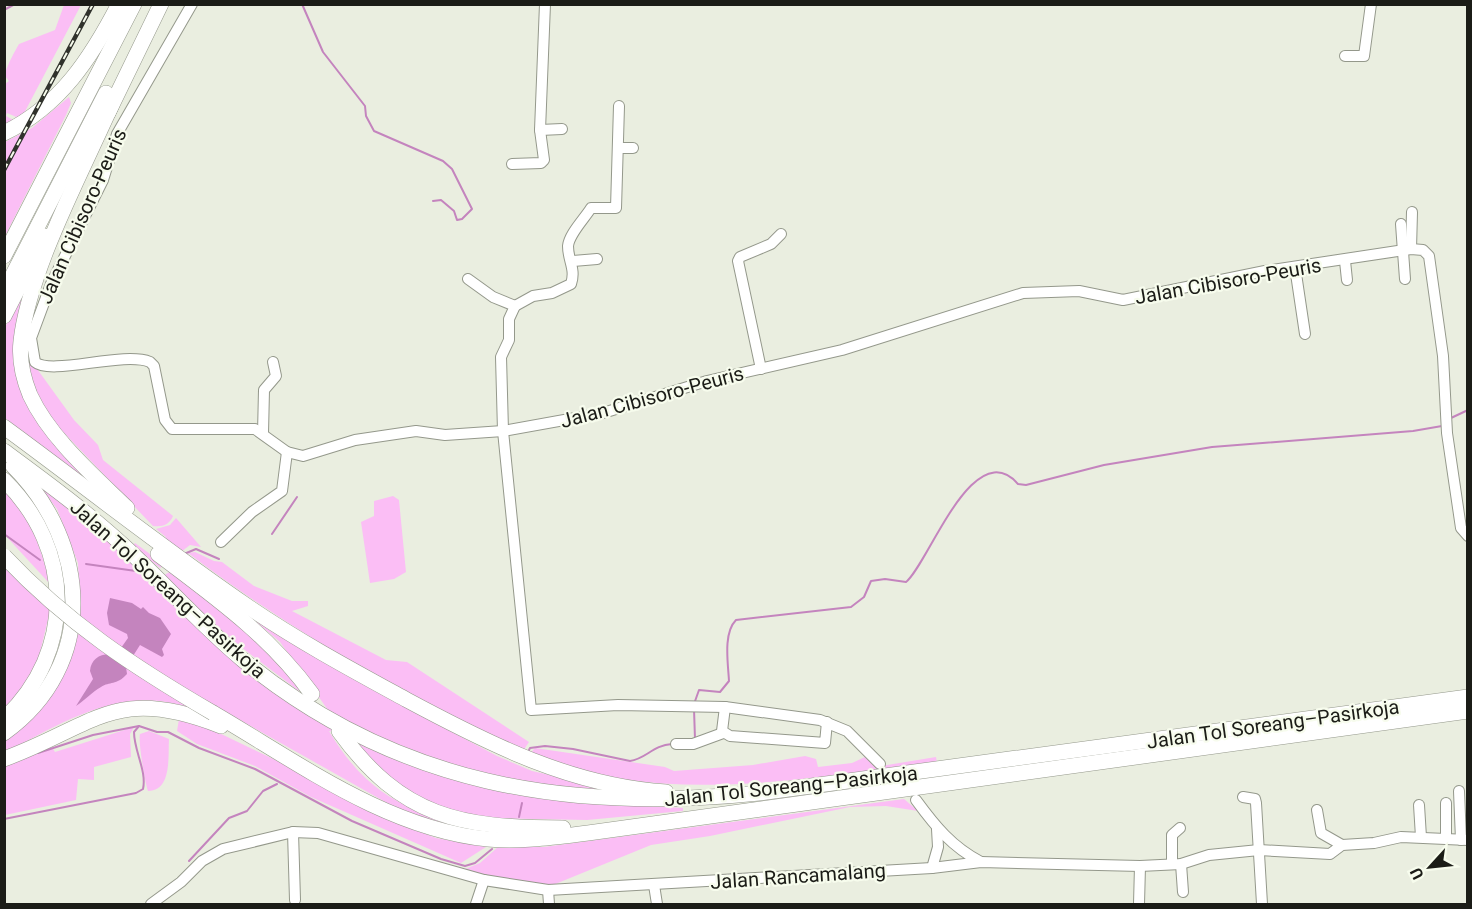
<svg xmlns="http://www.w3.org/2000/svg" width="1472" height="909" font-family="Roboto,sans-serif">
<rect width="100%" height="100%" fill="#eaeee0"/>
<g fill="#fbbef5">
<path d="M64,5H81L21,119L7,113L6,116L17,122L5,128V84L9,81L5,76C5,69 15,51 19,44L55,30Z"/>
<path d="M69,97L71,103L66,115L5,236V142L32,128Z"/>
<path d="M28,285L19,381L111,499L5,418L4,329Z"/>
<path d="M27,355L74,420L98,445L103,460L173,516C169,525 163,527 153,526L46,414L28,373Z"/>
<path d="M43,485L330,724L566,801L683,808V811L587,820L484,818L412,800L344,736L329,731C373,805 422,818 503,828L447,827L403,812L217,707L210,715C196,711 180,704 166,702C107,693 54,727 5,753V741L10,737L75,642L80,613L78,563L57,509L41,488Z"/>
<path d="M4,488C30,516 41,547 50,584L5,535Z"/>
<path d="M393,496L399,500L406,572L394,579L370,583L361,522L374,516V501Z"/>
<path d="M176,518L201,547L190,545L160,568L133,546L135,543L150,554L166,537L156,529L170,525Z"/>
<path d="M195,552L214,561L222,562L254,586L292,601H308V606L292,611L386,660L407,662L529,742L523,751C405,697 291,631 188,553Z"/>
<path d="M5,560L51,607L36,669L5,709Z"/>
<path d="M171,571L231,613L296,681L299,691L225,635L163,576Z"/>
<path d="M248,615L409,709L497,756L532,771L634,794L517,784L450,765L375,735L330,713L280,642Z"/>
<path d="M179,719L215,731L317,780L376,814L436,838L486,847L461,863L311,797L255,766L197,744L177,731Z"/>
<path d="M134,727L130,734L131,757L94,767V780L78,779L76,800L5,815V765L50,744L55,752Z"/>
<path d="M149,731L169,739C168,756 172,791 148,791C145,783 138,741 140,734Z"/>
<path d="M535,748L665,767L674,771L753,765L805,756L816,759L818,767L852,763L865,757L875,767L936,757L937,763C834,774 726,795 622,779C590,775 560,765 529,755Z"/>
<path d="M904,799L918,811L886,806L850,807L710,836L651,845L548,887L477,875L465,869L480,863L498,847H544Z"/>
</g>
<path fill="#c484be" d="M110,598L132,603L141,609L143,607L149,613L160,618L171,634L162,649L164,655L162,657L140,645L126,667L127,674C116,686 110,681 101,687C92,692 85,700 76,706L93,679L90,671C91,657 103,652 116,655L128,638L127,634L109,625L107,613Z"/>
<g fill="none" stroke-linecap="round" stroke-linejoin="round">
<g stroke="#c484be" stroke-width="2">
<path d="M302,4L323,52L365,106L366,116L374,131L443,161L452,169L472,209L462,219L457,220L454,211L441,200L433,201"/>
<path d="M4,10L15,4"/>
<path d="M1451,418L1468,410"/>
<path d="M4,534L40,560"/>
<path d="M272,534L297,497"/>
<path d="M184,554L196,549L219,559"/>
<path d="M86,564L143,572"/>
<path d="M694,704L699,690L720,692L729,681C728,663 723,633 736,620L851,607L864,597L871,581L885,579L906,582C928,565 973,433 1018,484L1026,485L1104,465L1212,447L1413,431L1442,426"/>
<path d="M694,709L695,739"/>
<path d="M528,752L530,748L545,746L573,749L630,761C646,759 653,745 672,744"/>
<path d="M38,753L93,735L139,726"/>
<path d="M519,817L522,803"/>
<path d="M4,819L136,793L143,789C147,771 134,751 134,732L139,726L157,732H168L199,748L255,769L352,821L441,859L465,866L475,863L492,849"/>
<path d="M189,861L229,818L247,811L263,791L277,784"/>
</g>
<defs>
<g id="minor">
<path d="M192,4L117,134L103,180L51,284L31,338L35,362C51,376 123,351 150,362L154,366L165,420L172,429H255L287,452L303,456L355,440L416,431L445,435L503,431L603,413L707,381L842,350L1023,293L1079,291L1123,300L1265,271L1411,249L1423,250L1429,256L1443,356L1447,433L1461,528L1468,536"/>
<path d="M1345,56H1364L1371,4"/>
<path d="M619,106L616,208H591C585,218 569,234 568,246C568,261 576,269 571,284L552,293L533,296L515,306L509,319V340L501,357L503,431L531,710L618,705L725,707L820,720L847,731L880,764"/>
<path d="M540,130L562,129"/>
<path d="M619,148H633"/>
<path d="M512,164L541,163L544,160L540,130L545,4"/>
<path d="M1401,224L1405,279"/>
<path d="M1411,249L1412,212"/>
<path d="M573,261L597,259"/>
<path d="M1345,261L1347,280"/>
<path d="M1295,267L1305,334"/>
<path d="M468,279L493,297L515,306"/>
<path d="M761,369L738,261L740,257L771,244L781,234"/>
<path d="M263,433L264,390L276,376L273,362"/>
<path d="M221,542L252,512L282,491L287,452"/>
<path d="M725,707L722,731L730,736L825,743L827,722"/>
<path d="M676,744H693L723,733"/>
<path d="M1459,791L1461,840"/>
<path d="M1243,797L1255,799L1256,803L1262,904"/>
<path d="M916,800C935,826 952,847 981,862"/>
<path d="M1446,803V838"/>
<path d="M1419,805L1421,837"/>
<path d="M1317,810L1321,833L1342,845"/>
<path d="M293,832L295,900"/>
<path d="M1172,864V835L1180,828"/>
<path d="M1181,864L1183,892"/>
<path d="M932,868L938,847L937,829"/>
<path d="M654,885L657,904"/>
<path d="M548,890L549,904"/>
<path d="M151,904L181,882L202,861L223,849L293,832L318,833L484,880L548,890L932,868L981,862L1140,866L1181,864L1209,855L1259,850L1330,854L1342,845L1374,843L1401,837L1468,840"/>
<path d="M476,904L484,880"/>
<path d="M1139,904L1140,866"/>
</g>
<g id="highway">
<path d="M112,104C82,172 29,270 21,341C19,359 23,378 30,395C50,438 93,475 127,508"/>
<path d="M108,113L161,4"/>
<path d="M4,133C60,106 91,58 119,4"/>
<path d="M4,256L134,4"/>
<path d="M4,292L106,93"/>
<path d="M4,316L45,236"/>
<path d="M4,427C86,487 166,551 250,608C300,642 354,671 407,700C489,744 572,786 666,792"/>
<path d="M4,451C46,482 87,512 125,547C165,584 201,625 243,660C396,785 568,813 759,793L1468,697"/>
<path d="M4,480C74,549 76,651 4,719"/>
<path d="M158,554C215,597 270,636 312,694"/>
<path d="M213,713C299,763 387,829 488,839C521,842 555,837 588,833L1468,711"/>
<path d="M339,731C402,818 461,828 563,828"/>
<path d="M4,733C99,665 90,543 13,466"/>
<path d="M4,759C96,725 115,684 221,726"/>
</g>
</defs>
<use href="#minor" stroke="#94988b" stroke-width="12"/>
<use href="#highway" stroke="#94988b" stroke-width="16"/>
<use href="#minor" stroke="#fff" stroke-width="10"/>
<use href="#highway" stroke="#fff" stroke-width="15"/>
<defs>
<path id="rail" d="M4,170L93,4"/>
</defs>
<use href="#rail" stroke="#30322c" stroke-width="4.5"/>
<use href="#rail" stroke="#f7fced" stroke-width="2" stroke-dasharray="7" stroke-linecap="butt"/>
<defs>
<path id="highway-bridge" d="M4,556C67,623 134,667 213,713"/>
</defs>
<use href="#highway-bridge" stroke="#94988b" stroke-width="16" stroke-linecap="butt"/>
<use href="#highway-bridge" stroke="#fff" stroke-width="15"/>
</g>
<g text-anchor="middle" dominant-baseline="central" stroke-width="4.5" stroke-linejoin="round" paint-order="stroke">
<g font-size="20" fill="#1b1c17" stroke="#f7fced">
<text transform="translate(82 216) rotate(-66)">Jalan Cibisoro-Peuris</text>
<text transform="translate(1228 281) rotate(-10)">Jalan Cibisoro-Peuris</text>
<text transform="translate(652 397) rotate(-15)">Jalan Cibisoro-Peuris</text>
<text transform="translate(168 589) rotate(42)">Jalan Tol Soreang–Pasirkoja</text>
<text transform="translate(1273 724) rotate(-8)">Jalan Tol Soreang–Pasirkoja</text>
<text transform="translate(791 786) rotate(-6)">Jalan Tol Soreang–Pasirkoja</text>
<text transform="translate(798 876) rotate(-4)">Jalan Rancamalang</text>
</g>
</g>
<rect width="1472" height="909" fill="none" stroke="#1b1c17" stroke-width="12"/>
<g transform="translate(1430 867) rotate(243)" stroke="#f7fced" stroke-width="4.5" paint-order="stroke">
<path d="M0-4.5L10 22L0 15L-10 22Z" fill="#1b1c17"/>
<text y="-9" font-size="16" font-weight="bold" text-anchor="middle" fill="#1b1c17">U</text>
</g>
</svg>
